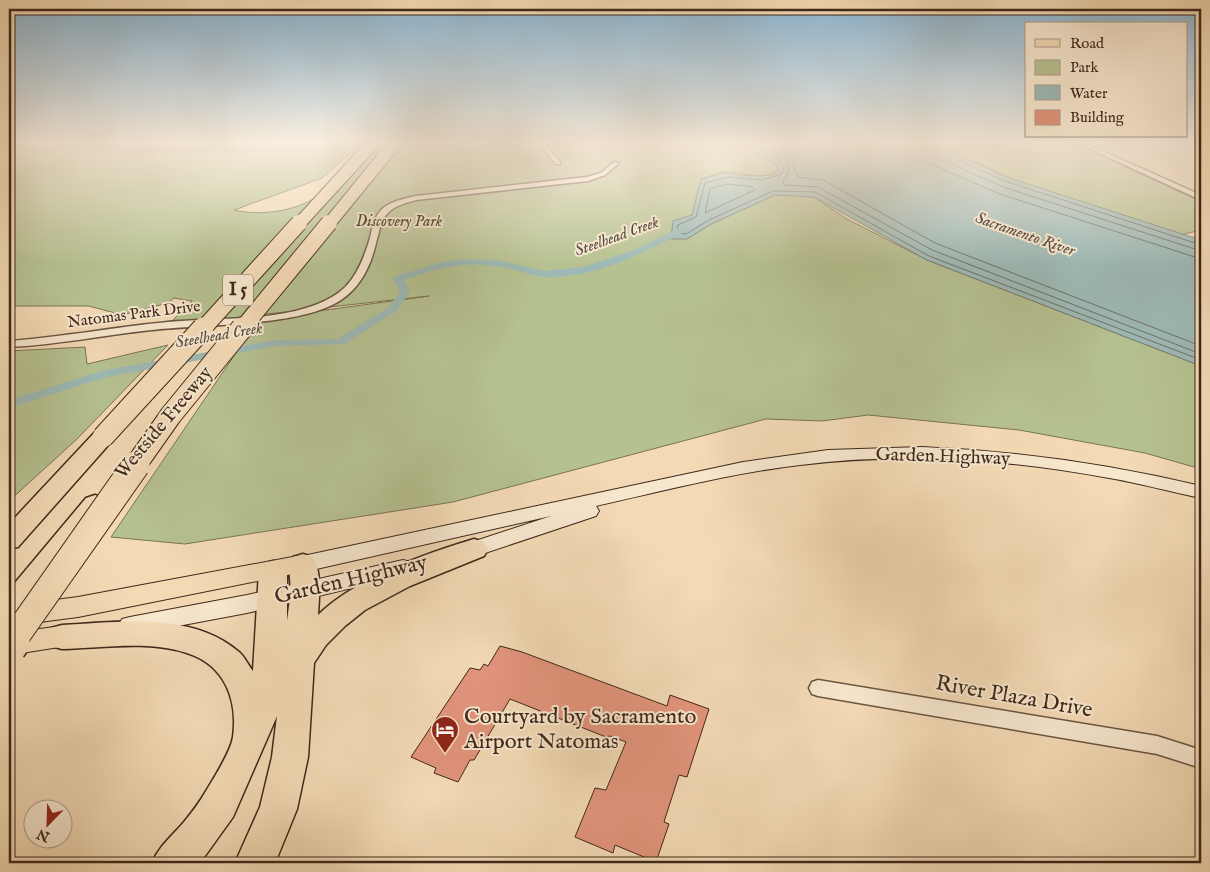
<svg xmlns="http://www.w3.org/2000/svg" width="1210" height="872" font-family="'IM FELL English',serif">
<rect width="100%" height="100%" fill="#f3dab5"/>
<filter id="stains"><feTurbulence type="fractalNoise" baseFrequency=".004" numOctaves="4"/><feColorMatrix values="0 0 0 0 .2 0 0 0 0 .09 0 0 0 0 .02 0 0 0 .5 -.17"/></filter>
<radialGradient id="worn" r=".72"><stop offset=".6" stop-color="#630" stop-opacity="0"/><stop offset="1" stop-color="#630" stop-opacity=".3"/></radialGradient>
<g fill="#b6c191" stroke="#7a7456">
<path d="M447,143L760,145L757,156L773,162L780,170C762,181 747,173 728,172C720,171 709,177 701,179L687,239L711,224L775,195L814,197L847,219L927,260L1201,366V469L1145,453L1019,430L868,415L822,421L766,419L453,502L185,544L111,537L259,319L429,296L168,325L192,301L174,298L168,303L122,315L89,306H9V147L152,151L354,150L322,178L234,210C259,216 291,212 313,199C324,192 350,158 360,146Z"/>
<path d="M935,143H1075L1201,202V230L1180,235L1012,179Z"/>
<path d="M168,345L77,439L9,501V351L85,347L87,364Z"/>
</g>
<g fill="#9db9b5" stroke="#777f77">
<path d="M9,143H417L354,150L256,151L9,147Z"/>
<path d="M751,143H931L1006,177L1201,240V366L927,260L814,197L775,195L711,224L687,239H671L673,221L692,215L701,179L728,172L738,175L756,176L772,175L779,170L773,162L756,156L755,150L760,145Z"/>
</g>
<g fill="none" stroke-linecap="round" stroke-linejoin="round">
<g stroke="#6e7068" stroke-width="1">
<path d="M24,143L152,146L362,144"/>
<path d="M764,143L763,152L776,158L784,168L782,174L762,180L728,177L705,183L696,217L678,225L677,233L686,234L709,220L773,191L815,192L929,256L1201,360"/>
<path d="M771,143V149L785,159L789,167L787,176L783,181L784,185L818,187L932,250L1201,354"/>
<path d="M778,143L791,154L798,177L823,180L935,243L1201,346"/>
<path d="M917,143L918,153L926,162L1000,194L1201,259"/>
<path d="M924,143L925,150L930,155L1003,187L1201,251"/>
<path d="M930,143L933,149L1005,181L1201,245"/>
<path d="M728,184L753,187L755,190L705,213L710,189Z"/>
</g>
<path fill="#9db9b5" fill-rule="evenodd" d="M687,224L690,225V229C646,252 597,278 546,277C531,276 516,269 501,267C467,260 435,268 404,280L410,291L397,311L344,344L276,346L107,377L9,408V400L105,370L276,340L338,339L389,307L400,291L393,279L394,277L441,262L468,259L497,260L543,271L584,267L634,250Z"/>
</g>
<path fill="#e2947c" stroke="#3f281b" d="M500,646L522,652L667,706L670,695L709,709L687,777L679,775L664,822L669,824L656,862L615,845L613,853L575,837L595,788L606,790L626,742L610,736L606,737L510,699L474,760H470L458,782L434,773L436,768L411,757L470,668L480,670L484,664L488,666Z"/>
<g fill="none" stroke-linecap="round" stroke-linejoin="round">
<defs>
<g id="minor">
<path d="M538,143H544L560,162V164H556Z"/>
<path d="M1077,143H1085L1201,195V200Z"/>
<path d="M614,162L619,163L605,175L588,181L416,200C406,203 393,206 386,215C380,221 380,231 377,239C372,263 362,286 341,300C301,327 202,324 152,330C104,335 57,345 9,347V341C62,337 115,327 168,322C218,317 287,323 332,297C354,285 363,261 370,238C372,228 374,218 381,210C390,201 404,199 416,196L587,177L601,173Z"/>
<path d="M818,680L1157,736L1201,750V768L1157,754L818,696L812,694L809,688L812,682Z"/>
</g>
<g id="secondary">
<path d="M922,447C1017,451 1109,464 1201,486V498C1170,492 1140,483 1109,478C1007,459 903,452 800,465C731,473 663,491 596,506L599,511L596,516L464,560L457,557L453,552L457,547L551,516L303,572L295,570L292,564L295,558L303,556L743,462L828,450Z"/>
<path d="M403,560L411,562L414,568L411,574L247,613L130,635L122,633L118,626L122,619L130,617L247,595Z"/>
</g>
<g id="primary">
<path d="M303,555L312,558L315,564L312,570L78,617L9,626V606L78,597Z"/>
<path d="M62,626L72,629L76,637L72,645L9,655V633Z"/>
</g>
<g id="motorway">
<path d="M103,430L111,432L114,437L111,442L18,547L9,549V524L95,432Z"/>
<path d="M95,495L104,498L108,504L104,510L19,618L9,622V590L86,498Z"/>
<path d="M474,539L484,542L488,549L484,556L410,586L365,610L345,626L326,645L314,663L308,757L297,809L275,863H235L260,807L272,757L277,716L233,817L200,863H152C159,846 172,836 184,822C192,812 200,802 206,791C214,778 231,751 233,737C238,700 225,665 187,653C148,640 102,648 62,649L51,646L47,637L51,628L62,625C119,622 192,611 239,652C245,657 248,665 253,671L259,571L263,564L273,561L283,564L287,571V621L291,591L289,564L293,557L303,554L313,557C322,574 319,596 318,615C356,578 424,554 474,539Z"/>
</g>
</defs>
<use href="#minor" stroke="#6c5442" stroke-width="3"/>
<use href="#secondary" stroke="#3f281b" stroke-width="2"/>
<use href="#primary" stroke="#3f281b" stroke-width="2"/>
<use href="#motorway" stroke="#3f281b" stroke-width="3"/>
<use href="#minor" fill="#f7e7cf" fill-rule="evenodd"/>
<use href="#secondary" fill="#f7e7cf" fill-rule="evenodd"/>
<use href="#primary" fill="#f3dab5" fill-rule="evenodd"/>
<use href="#motorway" fill="#f3dab5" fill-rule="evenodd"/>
<defs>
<g id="motorway-bridge-far4">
<path d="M298,225L373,143"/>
<path d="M328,225L395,143"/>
</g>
<g id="motorway-bridge-far3">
<path d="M202,330L299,223"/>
<path d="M241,330L329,223"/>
</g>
<g id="motorway-bridge-far2">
<path d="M103,437L203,328"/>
<path d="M135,466L171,415L242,328"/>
</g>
<path id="motorway-bridge-far1" d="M11,643L136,465"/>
<path id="motorway-bridge" d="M9,646L12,642"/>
</defs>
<use href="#motorway-bridge-far4" stroke="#3f281b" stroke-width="14" stroke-linecap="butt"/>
<use href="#motorway-bridge-far3" stroke="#3f281b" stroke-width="18" stroke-linecap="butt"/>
<use href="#motorway-bridge-far2" stroke="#3f281b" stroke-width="23" stroke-linecap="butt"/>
<use href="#motorway-bridge-far1" stroke="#3f281b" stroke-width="29" stroke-linecap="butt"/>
<use href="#motorway-bridge" stroke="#3f281b" stroke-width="38" stroke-linecap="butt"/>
<use href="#motorway-bridge-far4" stroke="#f3dab5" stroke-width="12"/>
<use href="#motorway-bridge-far3" stroke="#f3dab5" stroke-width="16"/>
<use href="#motorway-bridge-far2" stroke="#f3dab5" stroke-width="21"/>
<use href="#motorway-bridge-far1" stroke="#f3dab5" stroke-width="27"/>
<use href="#motorway-bridge" stroke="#f3dab5" stroke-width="35"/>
</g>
<linearGradient id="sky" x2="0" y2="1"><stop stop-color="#8ab6d4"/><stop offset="0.54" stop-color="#faeede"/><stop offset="1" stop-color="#faeede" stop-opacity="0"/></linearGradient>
<rect width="1210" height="265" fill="url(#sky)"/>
<defs>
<symbol id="hotel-pin" viewBox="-11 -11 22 30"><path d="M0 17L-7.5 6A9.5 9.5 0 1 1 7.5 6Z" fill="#8f2418" stroke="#f7e7cf"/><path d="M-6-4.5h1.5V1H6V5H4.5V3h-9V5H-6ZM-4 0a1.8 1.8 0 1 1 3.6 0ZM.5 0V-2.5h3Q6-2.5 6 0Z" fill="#fff"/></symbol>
</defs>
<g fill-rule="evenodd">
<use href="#hotel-pin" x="429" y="714" width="32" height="43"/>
</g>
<g text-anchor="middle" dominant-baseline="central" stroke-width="4" stroke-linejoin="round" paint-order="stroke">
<g font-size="16" font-style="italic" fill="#5d4e38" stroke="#f7e7cf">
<text x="399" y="222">Discovery Park</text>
</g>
<g font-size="16" font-style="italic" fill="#564c42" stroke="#f7e7cf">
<text transform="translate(1025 235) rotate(19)">Sacramento River</text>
<text transform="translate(617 237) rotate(-20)">Steelhead Creek</text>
<text transform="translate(219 336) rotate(-10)">Steelhead Creek</text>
</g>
<g font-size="16" fill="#3f281b" stroke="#f7e7cf">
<text transform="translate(134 315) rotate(-7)">Natomas Park Drive</text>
</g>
<rect fill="#f7e7cf" stroke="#766151" stroke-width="1" x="223" y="274.5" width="30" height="31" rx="4"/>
<g font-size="18" font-weight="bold" fill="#3f281b">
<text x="238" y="290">I 5</text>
</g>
<g font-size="19" fill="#3f281b" stroke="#f7e7cf">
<text transform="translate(164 423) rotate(-50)">Westside Freeway</text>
<text transform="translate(943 457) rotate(2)">Garden Highway</text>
</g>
<g font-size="22" fill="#3f281b" stroke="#f7e7cf">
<text transform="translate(351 580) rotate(-13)">Garden Highway</text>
<text transform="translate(1014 697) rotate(10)">River Plaza Drive</text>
</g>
<g font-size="22" fill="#3f281b" stroke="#f7e7cf" text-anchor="start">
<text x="464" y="717">Courtyard by Sacramento<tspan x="464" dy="25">Airport Natomas</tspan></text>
</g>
</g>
<rect width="1210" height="872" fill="none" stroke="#f3dab5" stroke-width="30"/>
<rect x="10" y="10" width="1190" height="852" fill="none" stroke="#3f281b" stroke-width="2.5"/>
<rect x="15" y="15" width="1180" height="842" fill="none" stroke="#3f281b"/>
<rect x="1025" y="22" width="162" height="115" fill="#f7e7cf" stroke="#ad9b87"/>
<rect x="1035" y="39" width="25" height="8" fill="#f3dab5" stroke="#ad9b87"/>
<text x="1070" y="48" font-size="15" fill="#3f281b">Road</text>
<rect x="1035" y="60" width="25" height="15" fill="#b6c191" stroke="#ad9b87"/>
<text x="1070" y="72" font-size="15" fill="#3f281b">Park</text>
<rect x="1035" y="85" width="25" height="15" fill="#9db9b5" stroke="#ad9b87"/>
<text x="1070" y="98" font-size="15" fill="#3f281b">Water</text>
<rect x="1035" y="110" width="25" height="15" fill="#e2947c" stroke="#ad9b87"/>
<text x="1070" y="122" font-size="15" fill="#3f281b">Building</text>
<g transform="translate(48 824) rotate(203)"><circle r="24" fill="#f7e7cf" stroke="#ad9b87"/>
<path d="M0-4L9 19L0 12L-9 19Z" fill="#8f2418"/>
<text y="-8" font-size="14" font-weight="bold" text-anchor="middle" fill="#3f281b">N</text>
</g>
<rect width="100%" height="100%" filter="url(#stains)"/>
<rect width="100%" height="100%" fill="url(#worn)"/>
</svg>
